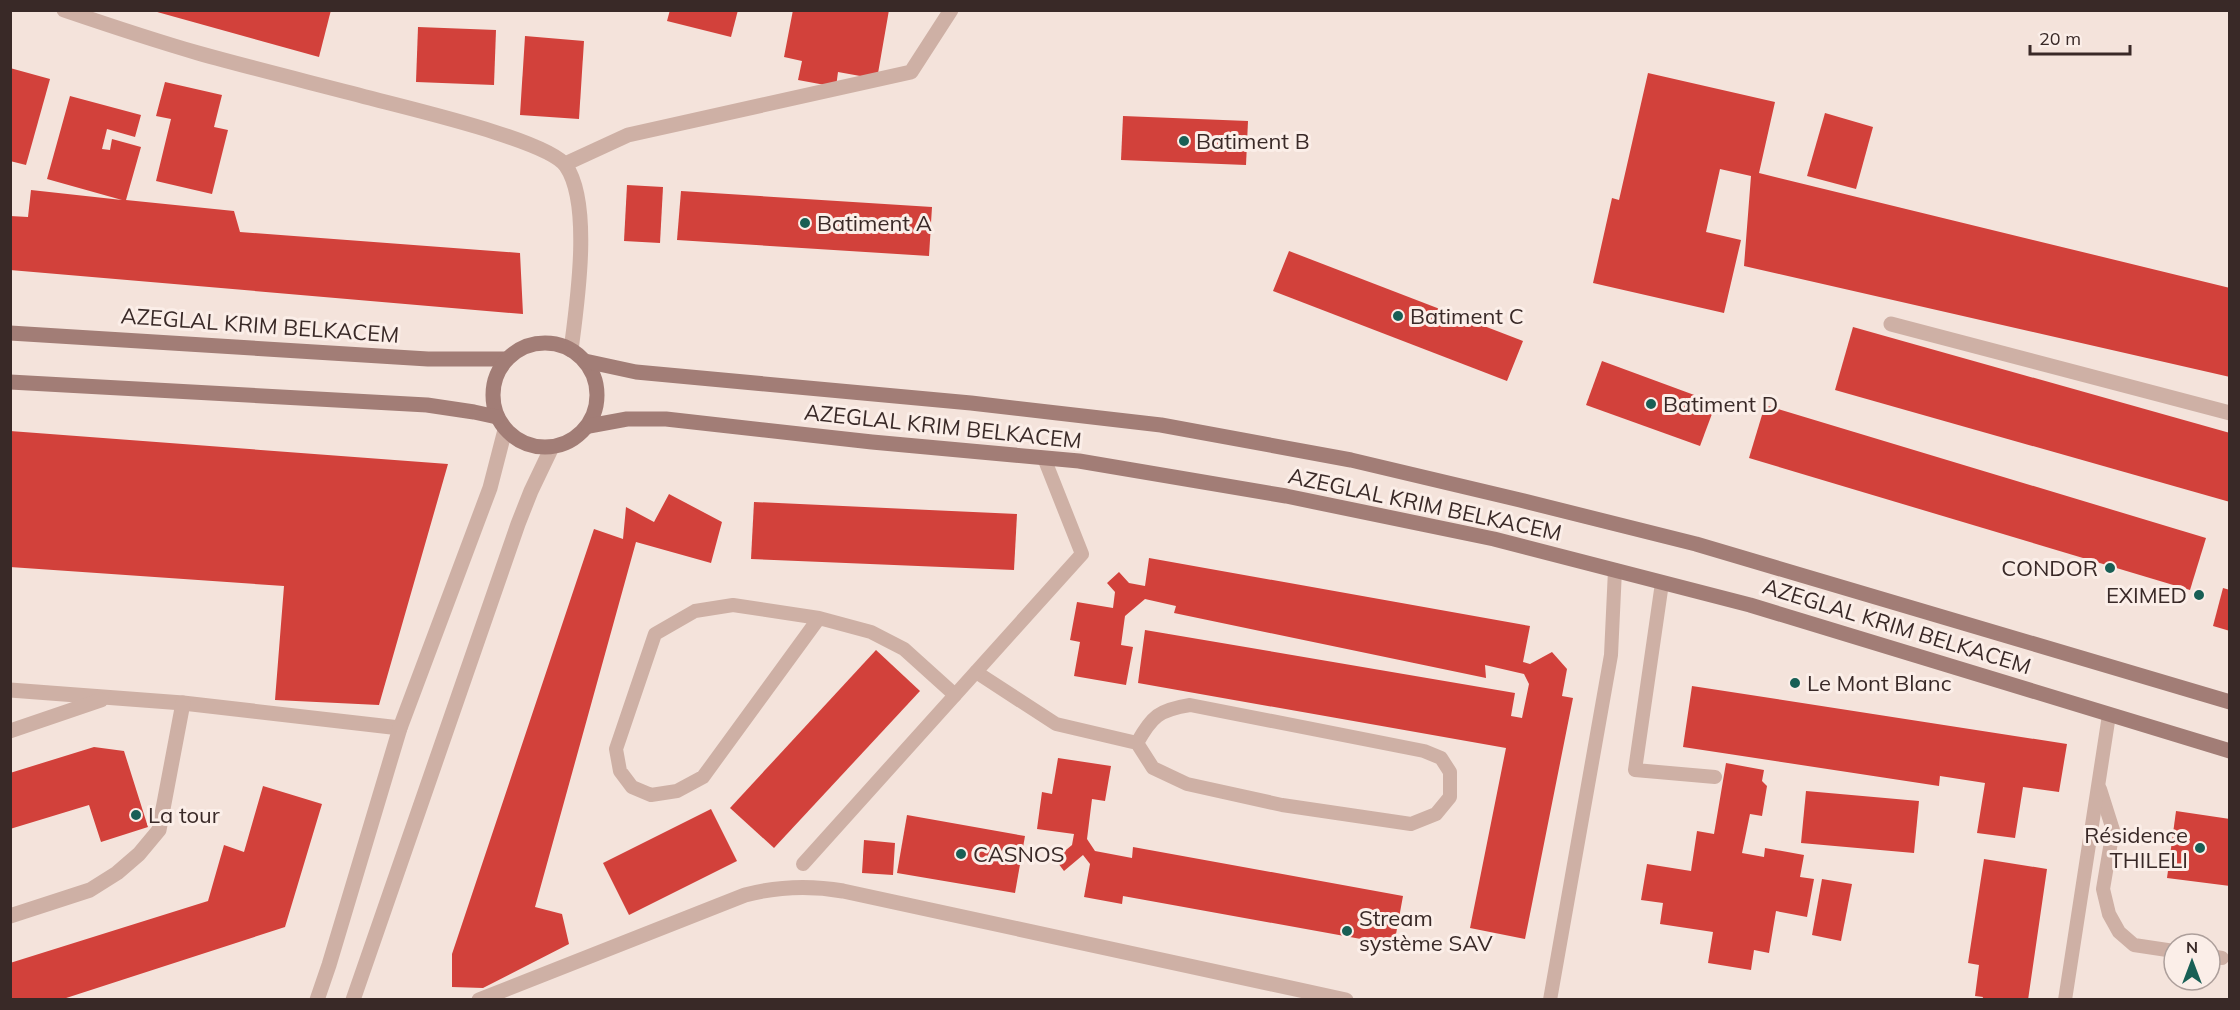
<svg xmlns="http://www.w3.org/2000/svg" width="2240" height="1010" font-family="Mulish,sans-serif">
<rect width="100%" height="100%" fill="#f4e3db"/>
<g fill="#d2413b">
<path d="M150,10H331L319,57Z"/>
<path d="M670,10H738L731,37L667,21Z"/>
<path d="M793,10H889L877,79L838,72L836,87L798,80L802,61L784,57Z"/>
<path d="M418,27L496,30L494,85L416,82Z"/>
<path d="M525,36L584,41L579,119L520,115Z"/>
<path d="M10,68L50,79L26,165L10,161Z"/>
<path d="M1648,73L1775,102L1759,173L2230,288V377L1744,266L1751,176L1720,169L1706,232L1741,240L1724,313L1593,283L1612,198L1619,200Z"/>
<path d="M165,82L222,95L214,127L228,130L212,194L156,181L171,119L156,116Z"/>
<path d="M70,96L141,115L135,137L107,129L102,149L110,150L112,139L141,147L126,200L234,211L240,232L520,253L523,314L10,270V216L28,217L31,190L122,200L47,179Z"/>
<path d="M1825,113L1873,127L1856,189L1807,176Z"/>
<path d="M1123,116L1248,121L1246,165L1121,160Z"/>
<path d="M627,185L663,187L660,243L624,241Z"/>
<path d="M681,191L932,207L929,256L677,240Z"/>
<path d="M1289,251L1523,341L1507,381L1273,291Z"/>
<path d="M1853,327L2230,433V502L1835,390Z"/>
<path d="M1602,361L1716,403L1700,446L1586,405Z"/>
<path d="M1765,405L2206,538L2190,590L1749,458Z"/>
<path d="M10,431L448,464L379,705L275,700L284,586L10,567Z"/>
<path d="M669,494L722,522L711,563L636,542L535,907L562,914L569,944L483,988L452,987V954L594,529L623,539L626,507L654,522Z"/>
<path d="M754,502L1017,514L1014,570L751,559Z"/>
<path d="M1149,558L1530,626L1523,662L1530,664L1552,652L1567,669L1562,696L1573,698L1525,939L1470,928L1506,748L1138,683L1145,630L1515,693L1511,716L1522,718L1529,684L1524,674L1485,665L1486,678L1174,613L1176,606L1145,599L1125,616L1121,645L1133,647L1126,685L1074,676L1080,642L1070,640L1077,602L1113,608L1115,592L1107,583L1119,572L1129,583L1145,586Z"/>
<path d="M2223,588L2230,590V631L2213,626Z"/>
<path d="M876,650L920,691L774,848L730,808Z"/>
<path d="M1692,686L2067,744L2059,792L2023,787L2015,838L1977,833L1985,783L1940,776L1939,786L1683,747Z"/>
<path d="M94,747L124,751L148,827L101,842L89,805L10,829V773Z"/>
<path d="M1058,758L1111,766L1105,801L1092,799L1087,839L1095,851L1132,858L1133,847L1403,896L1394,945L1123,896L1122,904L1084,897L1090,864L1083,855L1064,871L1055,859L1072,845L1074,834L1037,829L1042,792L1052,794Z"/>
<path d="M1726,763L1764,770L1762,781L1767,786L1762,816L1750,814L1742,853L1764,857L1765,848L1804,855L1800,877L1814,879L1807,917L1776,911L1769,953L1754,950L1751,970L1708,963L1713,932L1660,924L1663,903L1641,900L1647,864L1691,871L1697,831L1714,834Z"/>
<path d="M263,786L322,804L285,927L60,1000H10V963L208,901L224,845L244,852Z"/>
<path d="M1806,791L1919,801L1914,853L1801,843Z"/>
<path d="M711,809L737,861L629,915L603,863Z"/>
<path d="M2176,811L2230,819V886L2167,878Z"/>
<path d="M907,815L1025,836L1015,893L897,873Z"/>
<path d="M864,840L895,843L893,875L862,873Z"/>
<path d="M1984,859L2047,869L2028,1000H1982L1983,997L1975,996L1979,965L1968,963Z"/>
<path d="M1822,879L1852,884L1841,941L1812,935Z"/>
</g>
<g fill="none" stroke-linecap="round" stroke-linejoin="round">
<g stroke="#ceb0a5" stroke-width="14">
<path d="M1662,583L1635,770L1715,777"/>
<path d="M819,618L703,777L677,791L651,795L632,787L620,771L616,749L655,634L695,611L733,605L819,618L871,632L904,649L955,695"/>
<path d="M976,672L1056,724L1137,743L1153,768L1187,784L1282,805L1411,824L1436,814L1450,797V772L1441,758L1424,751L1190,705C1159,710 1152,716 1137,743"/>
<path d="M2100,789L2113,830L2103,889L2109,914L2119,932L2134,945L2174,951"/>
<path d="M803,864L1082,554L1044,458"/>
<path d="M2210,956L2222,958"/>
<path d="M1550,1000L1611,655L1615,570"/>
<path d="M2065,1000L2109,715"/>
</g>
<g stroke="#ceb0a5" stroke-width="15">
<path d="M64,10C108,25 153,40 198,53C255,69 313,83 370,98C406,108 548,140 566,166C592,204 577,304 571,350"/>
<path d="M565,164L628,135L911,72L951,10"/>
<path d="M1891,324L2230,413"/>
<path d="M10,690L183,703L400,728"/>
<path d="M10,731L101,700"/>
<path d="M10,916L90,890L117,873L139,854L159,830L183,703"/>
<path d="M317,1000L329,965L400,728L490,488L505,430"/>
<path d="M353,1000L518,524L531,491L552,447"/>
<path d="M479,1000L745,895C779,886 809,885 843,891L1346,1000"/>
</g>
<g stroke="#a27d76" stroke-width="15">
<path d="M10,333L428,359H507"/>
<circle cx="545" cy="395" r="52"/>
<path d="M585,361L636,372L971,403L1161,425L1351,460L1520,500L1696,544L2230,702"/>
<path d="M10,382L427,405L474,412L497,417"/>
<path d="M589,426L627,419H666L872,442L1079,461L1286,496L1494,539L1750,605L2230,751"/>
</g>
</g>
<g fill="#185f55" stroke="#fbeee8" stroke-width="2">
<circle cx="1184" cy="141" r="6"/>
<circle cx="805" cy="223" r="6"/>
<circle cx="1398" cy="316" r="6"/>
<circle cx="1651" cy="404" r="6"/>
<circle cx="2110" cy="568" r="6"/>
<circle cx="2199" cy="595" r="6"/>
<circle cx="1795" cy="683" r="6"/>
<circle cx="136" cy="815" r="6"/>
<circle cx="2200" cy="848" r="6"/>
<circle cx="961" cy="854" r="6"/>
<circle cx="1347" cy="931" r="6"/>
</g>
<g text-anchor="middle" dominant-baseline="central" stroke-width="6" stroke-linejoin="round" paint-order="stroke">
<g font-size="22" fill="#392927" stroke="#fbeee8" text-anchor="start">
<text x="1196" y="141">Batiment B</text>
<text x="817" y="223">Batiment A</text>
<text x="1410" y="316">Batiment C</text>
<text x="1663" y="404">Batiment D</text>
<text x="2098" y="568" text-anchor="end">CONDOR</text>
<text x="2187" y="595" text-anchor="end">EXIMED</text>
<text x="1807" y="683">Le Mont Blanc</text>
<text x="148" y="815">La tour</text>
<text x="2188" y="835" text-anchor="end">Résidence<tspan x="2188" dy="25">THILELI</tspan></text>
<text x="973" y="854">CASNOS</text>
<text x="1359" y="918">Stream<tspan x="1359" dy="25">système SAV</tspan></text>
</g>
<g font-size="22" fill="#392927" stroke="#fbeee8">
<text transform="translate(260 325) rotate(4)">AZEGLAL KRIM BELKACEM</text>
<text transform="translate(943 426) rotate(6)">AZEGLAL KRIM BELKACEM</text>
<text transform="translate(1425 504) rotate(12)">AZEGLAL KRIM BELKACEM</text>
<text transform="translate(1897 626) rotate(17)">AZEGLAL KRIM BELKACEM</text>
</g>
</g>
<rect width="2240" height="1010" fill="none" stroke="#392927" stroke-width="24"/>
<g transform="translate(2192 962)"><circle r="28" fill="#fbeee8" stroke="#ad9f9b" stroke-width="1.5"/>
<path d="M0-4.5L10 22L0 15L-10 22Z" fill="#185f55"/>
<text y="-9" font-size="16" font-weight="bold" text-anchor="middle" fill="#392927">N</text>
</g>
<path d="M2030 45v9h100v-9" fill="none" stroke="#392927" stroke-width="3"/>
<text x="2039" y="45" font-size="18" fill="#392927" stroke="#fbeee8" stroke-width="4.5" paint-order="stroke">20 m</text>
</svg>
